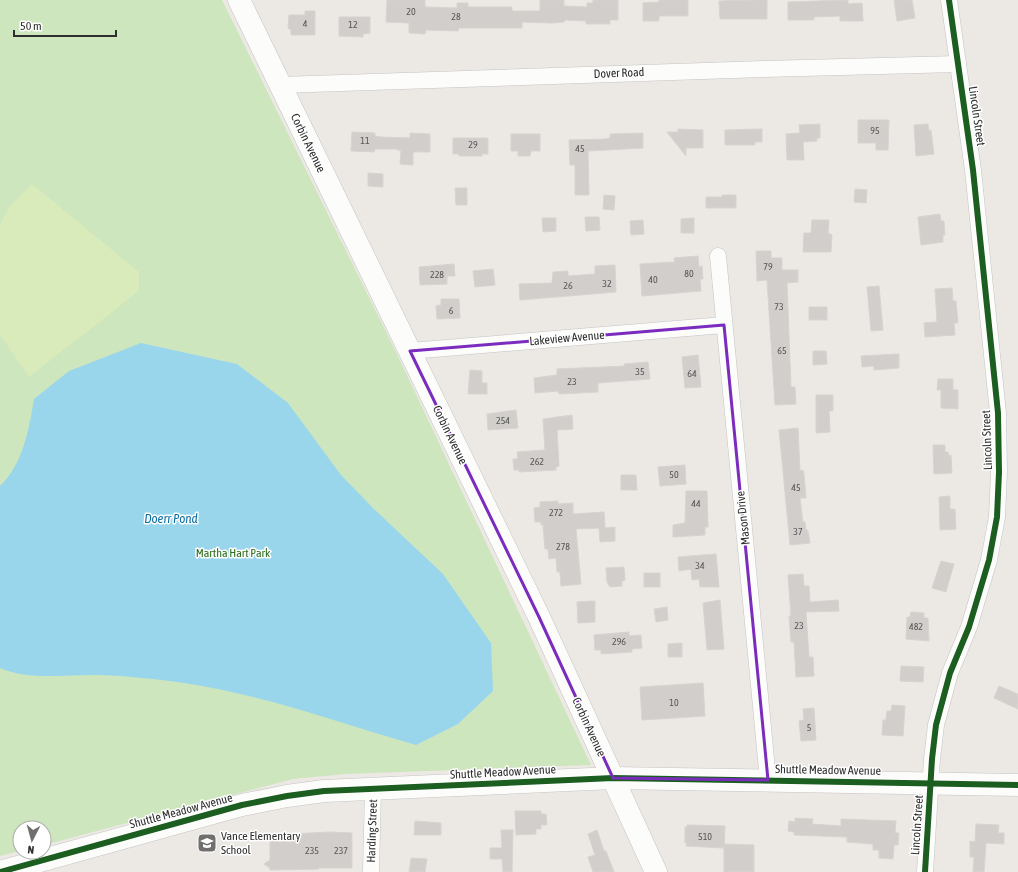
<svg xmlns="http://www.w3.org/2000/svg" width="1018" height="872" font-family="'Asap Condensed',sans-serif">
<rect width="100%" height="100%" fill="#ece8e4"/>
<path fill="#cee6be" d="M0,0H222L396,352L591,765L346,774L293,779L44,845V828H20V851L0,856Z"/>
<path fill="#d9eabb" d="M32,184L139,272V291L29,377L0,335V225L9,207Z"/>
<path fill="#99d6ec" d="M141,343L237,364L288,403L341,475L374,509L443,574L491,643L493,691L458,724L416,745C339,723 264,695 184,683C157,679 127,676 100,675C68,674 30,681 0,668V486C23,464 29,429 34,399L69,371Z"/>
<g fill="#d1cecb" stroke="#d7d4d0">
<path d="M387,0H425V7L457,8V3H468V7H512V11H540V0H564V6L587,7V3H593V0H618V20H610V24H586V21L565,20L564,22L552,23L522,22V28H459L458,31L426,30L425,34L409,33V23L386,22Z"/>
<path d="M659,0H688V16H659V21H643V3L659,2Z"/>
<path d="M747,0H767V19H720L719,1Z"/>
<path d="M848,0V4L862,3L863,21H840V16L814,17V20H788V2Z"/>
<path d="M894,0H912L915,18L897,21Z"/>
<path d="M305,11H315V35H291V30L288,28L289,15H305Z"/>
<path d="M339,17H370V33L363,34V37L339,36Z"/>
<path d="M858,120H889L888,150H876V143H858Z"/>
<path d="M820,124V138H817V141L803,142L804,160H787L786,134L800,133L799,125Z"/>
<path d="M928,124L929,131L931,130L934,154L916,156L914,125Z"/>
<path d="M678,129L703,130V148H686V156L667,132H678Z"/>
<path d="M762,129V142H755V145H725V130Z"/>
<path d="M352,132L375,133V136L381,137L410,138V133L430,134V152H413V165L400,164L401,151L396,149H375L374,152L351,151Z"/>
<path d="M643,133V148L588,151L589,195H575V165H570L569,140L606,139L610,138V134Z"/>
<path d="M511,134H540V151H531L530,156H518V151H511Z"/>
<path d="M453,138H488V154H482V156H459V154H453Z"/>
<path d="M368,173L383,174V187L368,186Z"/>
<path d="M455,188H467V205H456Z"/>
<path d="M855,189L867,190L866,203L854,202Z"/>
<path d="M604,195L615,196L614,210L603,209Z"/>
<path d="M722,195H736V208H706V197H722Z"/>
<path d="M940,214L941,221H944L945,235H943V242L921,245L918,217Z"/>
<path d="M585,217H599L600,230L586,231Z"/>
<path d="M542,218H556V231L543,232Z"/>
<path d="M694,218V233H681V219Z"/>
<path d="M643,220L644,234L631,235L630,221Z"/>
<path d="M812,220H829L828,233L832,235L831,252H803L804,233H811Z"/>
<path d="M756,251H771V258H782V270H798V282L787,283L791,387H795L796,404L775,405L767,280L757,281Z"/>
<path d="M698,256L699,267L702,266L703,279H700L701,291L642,296L640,264L675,262L674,258Z"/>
<path d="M454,264L455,276H447V284L420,285L419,267Z"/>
<path d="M615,265L616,292L520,300L519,284L552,283L553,272L568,271V276L595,274V266Z"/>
<path d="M493,269L495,285L475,287L473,271Z"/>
<path d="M879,286L883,330L871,331L867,287Z"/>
<path d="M952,288L953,301H956L958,323H954L955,335L925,337L924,323L937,322L935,289Z"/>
<path d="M441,299H459L460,318L437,319L436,306L441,305Z"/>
<rect x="809" y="307" width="18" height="13"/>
<path d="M813,351H826L827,364L813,365Z"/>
<path d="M899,354V368L874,370V366L862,367L861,356Z"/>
<path d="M698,355L701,387L685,388L682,357Z"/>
<path d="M648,362L650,379L598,383V392L559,394L558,391L535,393L534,378L557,375V369L625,366L624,364Z"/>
<path d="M470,370L482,371V383H487V394H468Z"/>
<path d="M938,379H953V390H958V409L941,408V390H937Z"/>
<path d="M816,395H833V411H829L830,432L816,433Z"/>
<path d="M516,410L518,428L488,430L487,414Z"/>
<path d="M572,415L573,429L557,430L559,466L556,467V470L519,472V470H514L513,459H518L517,452L545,450L543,419Z"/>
<path d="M798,428L800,471L803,470L804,474L806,498H800L803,522H805L806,529L808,531L810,543L790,545L779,430Z"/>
<path d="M933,445H945V452H948L949,456L951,455L952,473L934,474Z"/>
<path d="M685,465L686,484L660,486L658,467Z"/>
<path d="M621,475H636L637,490H621Z"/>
<path d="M686,491H707L708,527H705V535L673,537V525L685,523Z"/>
<path d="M950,496V509H955L956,529L940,530L939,497Z"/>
<path d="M558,501V504L573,503V514L604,512L605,528L615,527V541L600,542L599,528L576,529L581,584L561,586L560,572H557L556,558L549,559L548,549H545L543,525H541V522H535L534,508L540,507V502Z"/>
<path d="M716,554L719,587H700L699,579L692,580L691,569L679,571L678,557Z"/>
<path d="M941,561L954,564L946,592L932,588Z"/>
<path d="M624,567L625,580L622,581V586L610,587L607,582L606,568Z"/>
<rect x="644" y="573" width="16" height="14"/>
<path d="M803,574L804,586H809L810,602L838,600L839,611L806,612L809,657H813L814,676L796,677L794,642H791L789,616H791L788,575Z"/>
<path d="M720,600L724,649L707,650L703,603Z"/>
<path d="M595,601V622L578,623L577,602Z"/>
<path d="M667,607L668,620L656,622L654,609Z"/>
<path d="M911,612L924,613V618H928L929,641L906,639L907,617H910Z"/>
<path d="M629,632V636L641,635L642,648L632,649V652L601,654V650H595L594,635Z"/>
<path d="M682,643V657H668V644Z"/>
<path d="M901,666L924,667L923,682L900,681Z"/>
<path d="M703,683L705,716L642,720L640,687Z"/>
<path d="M999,686L1018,694V709L994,698Z"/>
<path d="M892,705L905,706L903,736L882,735L883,720H886L887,711H891Z"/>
<path d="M814,708L816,740L801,741L799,721L804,720L803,709Z"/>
<path d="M515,811H541V814H546L547,825H541V829H536V834L516,835Z"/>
<path d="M795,818L813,819L812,824L841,826V819L896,821L895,833H899L898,845H894L893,859L879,858V850H873V844L847,842V837L794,835V832L788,831L789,821L795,822Z"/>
<path d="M415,821L441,823V835H414Z"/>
<path d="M976,824L999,825L998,833H1004V844L986,843L984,872H973L974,857H970V841L975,842Z"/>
<path d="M687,825L725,826L724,848L686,846L687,843H685V827H687Z"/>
<path d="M501,830H513L512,872H503L502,859H490V848H502Z"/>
<path d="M597,830L604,851H606L614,872H593L588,857L595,855L588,834Z"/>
<path d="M330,832L352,833V868H318L319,869L270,870V868L264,864L270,860V835Z"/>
<path d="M724,844L754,845V872H724Z"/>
<path d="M411,858L427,859L425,872H409Z"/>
</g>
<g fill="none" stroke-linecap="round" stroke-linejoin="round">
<defs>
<g id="street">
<path d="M280,85L764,69L958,64"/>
<path d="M718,256L768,780"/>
<path d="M410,351L724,325"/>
<path d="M371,872L373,789"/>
<path d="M925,872L932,759L936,725L950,673L969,627L989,560L997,517L999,472L998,413L973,170L949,0"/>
</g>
<g id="secondary">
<path d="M239,0L539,617L656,872"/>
<path d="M0,872L242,805L287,796L324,791L613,778L1018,785"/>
</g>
</defs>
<use href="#street" stroke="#c5c4c5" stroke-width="17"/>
<use href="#secondary" stroke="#c5c4c5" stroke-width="23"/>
<use href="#street" stroke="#fcfcfb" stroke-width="16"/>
<use href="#secondary" stroke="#fcfcfb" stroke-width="22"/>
<defs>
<g id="cycleway">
<path d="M0,872L242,805L287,796L324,791L613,778L1018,785"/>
<path d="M925,872L932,759L936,725L950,673L969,627L989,560L997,517L999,472L998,413L973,170L949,0"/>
</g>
</defs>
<use href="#cycleway" stroke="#fff" stroke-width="8"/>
<use href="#cycleway" stroke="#1b5e20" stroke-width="6"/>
</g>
<path fill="none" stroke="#7b2cbf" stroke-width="3" stroke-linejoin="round" d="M724,325L768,780L613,778L539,617L410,351Z"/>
<defs>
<symbol id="school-square" viewBox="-11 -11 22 22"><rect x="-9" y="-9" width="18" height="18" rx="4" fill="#706f6e" stroke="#fff"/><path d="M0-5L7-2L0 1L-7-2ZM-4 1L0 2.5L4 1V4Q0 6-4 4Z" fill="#fff"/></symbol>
</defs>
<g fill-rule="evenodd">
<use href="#school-square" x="196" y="832" width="22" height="22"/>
</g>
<g text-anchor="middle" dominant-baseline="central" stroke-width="3" stroke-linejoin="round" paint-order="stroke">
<g font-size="10" fill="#585857">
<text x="411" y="11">20</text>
<text x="456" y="16">28</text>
<text x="305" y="23">4</text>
<text x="353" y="24">12</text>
<text x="875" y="130">95</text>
<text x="365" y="140">11</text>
<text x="473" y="144">29</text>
<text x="580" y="148">45</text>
<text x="768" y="266">79</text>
<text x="689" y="273">80</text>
<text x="437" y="274">228</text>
<text x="653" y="279">40</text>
<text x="607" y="283">32</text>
<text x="568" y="285">26</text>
<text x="779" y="306">73</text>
<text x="451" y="310">6</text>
<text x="782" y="350">65</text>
<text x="640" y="371">35</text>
<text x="692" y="373">64</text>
<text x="572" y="381">23</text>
<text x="503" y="420">254</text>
<text x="537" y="461">262</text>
<text x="674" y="474">50</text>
<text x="796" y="487">45</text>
<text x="696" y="503">44</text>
<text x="556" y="512">272</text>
<text x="798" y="531">37</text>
<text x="563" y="546">278</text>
<text x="700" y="565">34</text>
<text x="799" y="625">23</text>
<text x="916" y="626">482</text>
<text x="619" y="641">296</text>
<text x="674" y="702">10</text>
<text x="809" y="727">5</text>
<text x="705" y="836">510</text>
<text x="312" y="850">235</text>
<text x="341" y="850">237</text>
</g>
<g font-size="12" fill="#2e2e2e" stroke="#fff">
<text transform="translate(619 73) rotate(-2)">Dover Road</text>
<text transform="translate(977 116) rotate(82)">Lincoln Street</text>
<text transform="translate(308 143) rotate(64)">Corbin Avenue</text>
<text transform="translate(567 338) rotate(-5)">Lakeview Avenue</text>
<text transform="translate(450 435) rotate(64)">Corbin Avenue</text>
<text transform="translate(987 440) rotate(-92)">Lincoln Street</text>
<text transform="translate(743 518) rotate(-96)">Mason Drive</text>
<text transform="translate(589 727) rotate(65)">Corbin Avenue</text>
<text transform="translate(828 770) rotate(1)">Shuttle Meadow Avenue</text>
<text transform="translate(503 772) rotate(-3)">Shuttle Meadow Avenue</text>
<text transform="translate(181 811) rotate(-15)">Shuttle Meadow Avenue</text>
<text transform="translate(917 825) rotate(-86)">Lincoln Street</text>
<text transform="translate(372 831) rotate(-88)">Harding Street</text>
</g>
<g font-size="12" fill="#2c6e1b" stroke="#fff">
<text x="233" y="553">Martha Hart Park</text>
</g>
<g font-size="12" fill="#2e2e2e" stroke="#fff" text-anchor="start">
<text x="221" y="836">Vance Elementary<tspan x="221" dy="14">School</tspan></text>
</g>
<g font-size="13" font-style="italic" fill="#0d6fa3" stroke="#fff">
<text x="171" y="518">Doerr Pond</text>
</g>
</g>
<g transform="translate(32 840) rotate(186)"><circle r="19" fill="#ffffff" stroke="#ababab"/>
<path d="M0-3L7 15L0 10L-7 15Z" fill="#706f6e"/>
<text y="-6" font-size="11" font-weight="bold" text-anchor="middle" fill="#2e2e2e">N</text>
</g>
<path d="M14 30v6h102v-6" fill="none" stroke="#2e2e2e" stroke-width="2"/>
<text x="20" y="30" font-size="12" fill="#2e2e2e" stroke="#ffffff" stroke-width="3" paint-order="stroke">50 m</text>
</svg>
